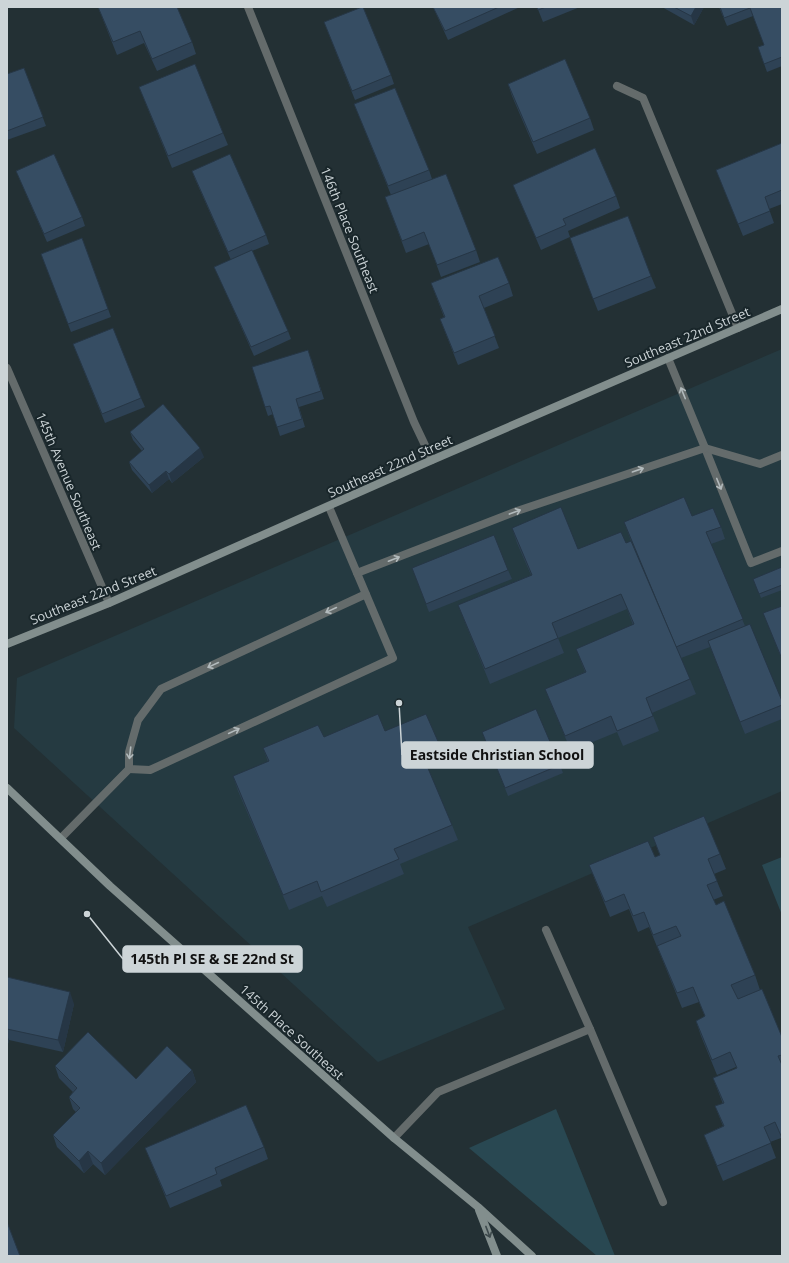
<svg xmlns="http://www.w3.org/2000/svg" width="789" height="1263" font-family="'Open Sans',sans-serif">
<rect width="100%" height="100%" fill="#233034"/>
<path fill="#253a41" d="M782,349V791L468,927L505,1009L378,1062L14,728L17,678Z"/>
<g fill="#294852">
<path d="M782,857V915L762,865Z"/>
<path d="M556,1109L615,1256H597L469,1148Z"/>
</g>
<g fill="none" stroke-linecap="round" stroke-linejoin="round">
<g stroke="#646b6b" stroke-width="8">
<path d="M617,86L643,98L738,328"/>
<path d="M705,448L751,563L782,551"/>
<path d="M705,448L760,464L782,455"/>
<path d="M329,507L393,658L150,770L129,769V752L138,720L161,689L366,594"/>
<path d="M357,573L517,511L705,448L668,358"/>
<path d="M61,838L129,769"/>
<path d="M590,1029L663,1202"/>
<path d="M394,1138L438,1092L590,1029L546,930"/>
</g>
<g stroke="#646b6b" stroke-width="8">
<path d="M248,7L414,422L432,460"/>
<path d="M7,368L109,603"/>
</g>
<g stroke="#828e8d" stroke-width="8">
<path d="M7,644L109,603L432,460L782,309"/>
<path d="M7,788L110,886L208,973L394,1138L478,1207L532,1256"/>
<path d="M479,1210L497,1256"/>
</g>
</g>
<g fill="#2e4255">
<path d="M98,7L192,42L196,54L157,71L144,43L117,55Z"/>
<path d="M433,7H520L448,40Z"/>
<path d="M537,7H580L543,22Z"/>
<path d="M662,7H704L694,25Z"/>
<path d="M719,7H782V66L767,72L758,47L764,45L753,16L727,26Z"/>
<path d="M324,22L391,75L394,84L355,100Z"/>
<path d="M24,68L46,126L7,140V74Z"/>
<path d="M508,84L590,118L594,130L537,154L512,96Z"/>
<path d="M139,87L223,133L228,145L172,168Z"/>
<path d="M354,104L429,170L432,179L476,250L480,262L441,277L429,244L406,253L385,197L391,195Z"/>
<path d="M782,143V204L769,209L774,223L743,236L716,170Z"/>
<path d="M16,171L82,217L85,226L47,242Z"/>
<path d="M192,171L266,235L269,244L252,251L288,331L291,339L254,356L218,275L214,267L231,260L195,179Z"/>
<path d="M513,185L616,196L620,208L568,231L570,237L541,250L518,197Z"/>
<path d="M82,238L111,317L71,332L41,254Z"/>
<path d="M574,250L651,276L656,288L598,311Z"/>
<path d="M431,283H509L513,296L484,308L499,348L458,365L440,319L444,317Z"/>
<path d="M73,344L141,398L145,407L105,423Z"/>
<path d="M311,358L324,399L299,407L305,427L280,436L273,414L268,416L265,407Z"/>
<path d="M130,432L204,457L172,483L169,479L152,493L132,470L129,462L142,451L133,440Z"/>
<path d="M692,516L721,527L725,539L711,544L745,626L782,701V719L745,734L710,647L681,658L696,694L652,713L659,731L623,746L617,732L571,751L551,704L545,689L585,672L576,649L633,625L627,609L558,638L564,653L490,684L464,620L458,605L531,575L517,543L512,528L578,549L626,543L631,541L624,522Z"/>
<path d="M782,567V590L761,598L753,579Z"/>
<path d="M412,568L508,570L512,579L429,612Z"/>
<path d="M782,606V660L763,613Z"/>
<path d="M385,731L440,746L445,761L428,768L452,825L458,840L400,864L404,874L327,907L322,896L289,910L238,791L233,776L268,762L263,748L324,737Z"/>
<path d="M482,732L560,765L563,773L508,796Z"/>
<path d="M653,837L720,854L726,869L714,874L723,896L713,900L716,905L755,975L760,990L782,1037V1140L781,1138L770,1142L776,1158L723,1181L710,1150L704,1135L723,1126L715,1106L723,1104L713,1078L736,1069V1067L717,1075L701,1036L696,1021L705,1017L699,1002L682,1008L649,927L638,932L629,909L610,917L595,880L589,865L655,857L660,856Z"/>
<path d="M7,977L74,1004L63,1052L9,1040L7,1048Z"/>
<path d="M55,1066L136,1079L192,1070L196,1082L105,1175L93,1164L84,1173L57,1147L53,1135L76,1112L73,1109L69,1097L73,1092L59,1078Z"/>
<path d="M264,1147L268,1159L220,1180L222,1186L170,1208L145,1148Z"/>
</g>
<g fill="#263645">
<path d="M696,7H704L694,25L691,16Z"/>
<path d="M200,448L204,457L172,483L169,474Z"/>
<path d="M166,471L169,479L152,493L149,485Z"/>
<path d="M70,992L74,1004L63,1052L58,1040Z"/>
<path d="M7,1035L9,1040L7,1048Z"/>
<path d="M192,1070L196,1082L105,1175L101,1163Z"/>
<path d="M88,1151L93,1164L84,1173L79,1161Z"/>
</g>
<g fill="#364d63" stroke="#263645">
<path d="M98,7H177L192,42L152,59L140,31L113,42Z"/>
<path d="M362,7H363L391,75L352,91L324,22Z"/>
<path d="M433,7H499L445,31Z"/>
<path d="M537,7H546L538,10Z"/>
<path d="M674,7H696L691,16Z"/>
<path d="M720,7H782V57L764,64L758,47L764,45L750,8L724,18Z"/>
<path d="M565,59L590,118L533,142L508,84Z"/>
<path d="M195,64L223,133L168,156L139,87Z"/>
<path d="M24,68L43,117L7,131V74Z"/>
<path d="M395,88L429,170L388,186L354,104Z"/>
<path d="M782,143V190L765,197L770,211L738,224L716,170Z"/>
<path d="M595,148L616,196L563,219L566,225L536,238L513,185Z"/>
<path d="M54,154L82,217L44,234L16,171Z"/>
<path d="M230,154L266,235L228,252L192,171Z"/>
<path d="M446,174L476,250L437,265L424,232L402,241L385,197Z"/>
<path d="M628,216L651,276L593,299L570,238Z"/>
<path d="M82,238L108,309L68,324L41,254Z"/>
<path d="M252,250L288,331L251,347L214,267Z"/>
<path d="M498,257L509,283L479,296L495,336L454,353L440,319L445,317L431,283Z"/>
<path d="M113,328L141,398L102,414L73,344Z"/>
<path d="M308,350L321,391L296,399L302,419L277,427L270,406L265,407L252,367Z"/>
<path d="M163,404L200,448L169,474L166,471L149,485L129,462L144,449L130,432Z"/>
<path d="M684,497L692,516L713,508L721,527L706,532L743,619L676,647L624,522Z"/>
<path d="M561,507L578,549L621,532L626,543L631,541L690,679L646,698L653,716L617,731L611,716L565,736L545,689L586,672L576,649L634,624L621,594L552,623L558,638L485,669L458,605L532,575L512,528Z"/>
<path d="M494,535L508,570L426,604L412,568Z"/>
<path d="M782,567V585L759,594L753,579Z"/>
<path d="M782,606V659L763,613Z"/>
<path d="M750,624L782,701V705L740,722L708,641Z"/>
<path d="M536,709L560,765L505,788L482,732Z"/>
<path d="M378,714L385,731L426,714L440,746L422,754L452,825L394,849L399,859L321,892L317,881L283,895L233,776L269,761L263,748L318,725L324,737Z"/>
<path d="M704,816L720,854L708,859L717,881L707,885L716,905L724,901L755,975L731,985L738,999L762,989L782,1037V1055L778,1056L782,1065V1138L775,1122L764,1127L771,1143L717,1166L704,1135L724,1126L715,1106L724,1103L713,1078L737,1068L730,1052L712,1060L696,1021L705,1016L693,987L677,993L657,946L681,936L676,926L653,935L644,912L633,916L624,894L605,902L589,865L648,841L655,857L660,855L653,837Z"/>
<path d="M7,977L70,992L58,1040L7,1029Z"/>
<path d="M88,1032L136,1079L167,1046L192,1070L101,1163L88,1151L79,1161L53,1135L80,1108L69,1097L77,1088L55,1066Z"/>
<path d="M246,1105L264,1147L215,1168L217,1174L166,1196L145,1148Z"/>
<path d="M7,1222L20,1256H7Z"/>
</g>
<defs><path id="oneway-shaft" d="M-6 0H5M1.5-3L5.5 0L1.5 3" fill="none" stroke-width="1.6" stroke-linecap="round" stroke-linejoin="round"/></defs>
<g stroke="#b2babc">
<use href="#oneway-shaft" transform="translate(683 393) rotate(-112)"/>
<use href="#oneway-shaft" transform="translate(638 470) rotate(-19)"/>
<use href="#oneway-shaft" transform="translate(719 484) rotate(68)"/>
<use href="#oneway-shaft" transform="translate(515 512) rotate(-20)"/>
<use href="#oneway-shaft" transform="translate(394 559) rotate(-21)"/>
<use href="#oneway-shaft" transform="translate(331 610) rotate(155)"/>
<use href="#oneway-shaft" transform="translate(213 665) rotate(155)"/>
<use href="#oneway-shaft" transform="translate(234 731) rotate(-25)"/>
<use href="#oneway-shaft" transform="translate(130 753) rotate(97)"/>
</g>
<use stroke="#3e4a4d" href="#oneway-shaft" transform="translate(488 1232) rotate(69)"/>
<g text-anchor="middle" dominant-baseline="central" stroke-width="4" stroke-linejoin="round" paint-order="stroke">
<g font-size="13" fill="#ccd4d7" stroke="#19262a">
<text transform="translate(350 230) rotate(68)">146th Place Southeast</text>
<text transform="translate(687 337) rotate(-23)">Southeast 22nd Street</text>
<text transform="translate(390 466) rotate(-24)">Southeast 22nd Street</text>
<text transform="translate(69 481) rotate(67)">145th Avenue Southeast</text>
<text transform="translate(93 595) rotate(-22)">Southeast 22nd Street</text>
<text transform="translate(292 1032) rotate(42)">145th Place Southeast</text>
</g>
</g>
<path fill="none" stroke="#ccd4d7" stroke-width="1.5" d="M399 703L402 755M87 914L123 959"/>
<g fill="#ccd4d7" stroke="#19262a" stroke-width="1.5">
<circle cx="399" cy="703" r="4"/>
<circle cx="87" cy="914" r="4"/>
</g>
<g fill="#ccd4d7" stroke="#ccd4d7" stroke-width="1.5">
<rect x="402" y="742" width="191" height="26" rx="4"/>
<rect x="123" y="946" width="179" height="26" rx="4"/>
</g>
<g font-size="14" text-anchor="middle" font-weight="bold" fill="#111">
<text x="497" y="760">Eastside Christian School</text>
<text x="212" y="964">145th Pl SE &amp; SE 22nd St</text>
</g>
<rect width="789" height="1263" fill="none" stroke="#ccd4d7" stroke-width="16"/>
</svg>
